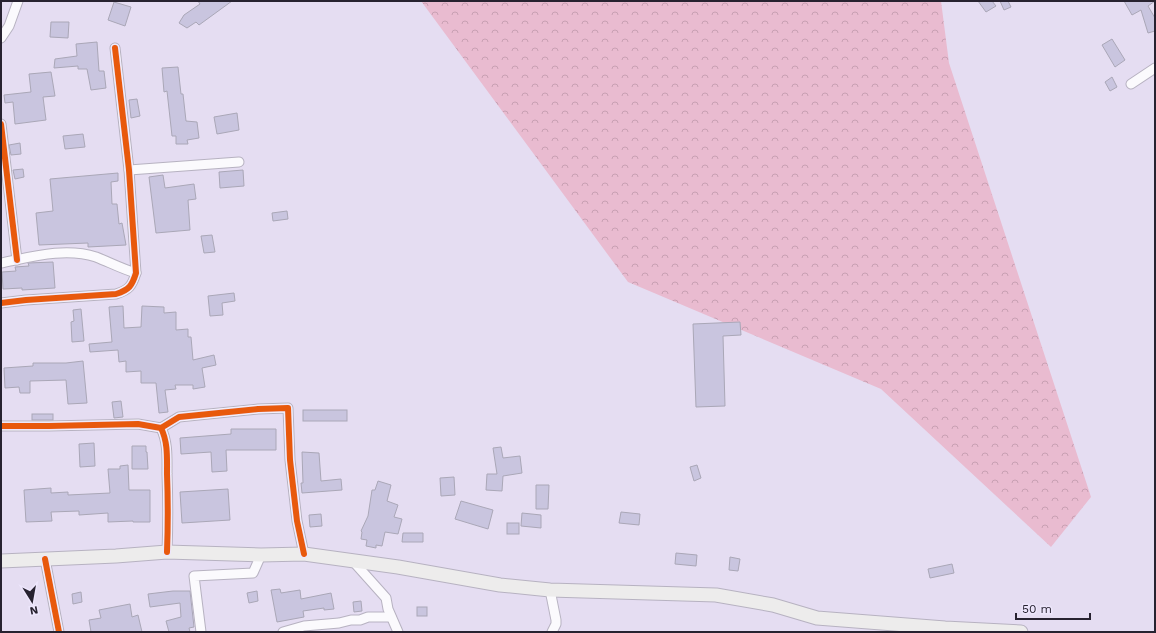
<svg xmlns="http://www.w3.org/2000/svg" width="1156" height="633" font-family="'Work Sans',sans-serif">
<defs>
<pattern id="forest-crowns" width="20" height="18" patternUnits="userSpaceOnUse"><rect width="20" height="18" fill="#e9bbd0"/><path d="M2 6a3 3 0 1 1 6 0M12 15a3 3 0 1 1 6 0" fill="none" stroke="#c8a0b3"/></pattern>
</defs>
<rect width="100%" height="100%" fill="#e5ddf2"/>
<path fill="url(#forest-crowns)" d="M421,1H941L949,63L1091,497L1051,547L881,389L628,282Z"/>
<g fill="#c9c5df" stroke="#aaa7b7">
<path d="M198,1H232L199,25L196,22L187,28L179,23L184,15L200,4Z"/>
<path d="M978,1H992L996,6L986,12Z"/>
<path d="M1000,1H1008L1011,7L1004,10Z"/>
<path d="M1124,1H1155L1148,6L1155,18V31L1148,33L1141,10L1132,15Z"/>
<path d="M114,2L131,7L125,26L108,20Z"/>
<path d="M51,22H69L68,38L50,37Z"/>
<path d="M1112,39L1125,60L1115,67L1102,45Z"/>
<path d="M97,42L99,71H104L106,88L91,90L87,69H78V66L54,68L55,59L77,56L76,44Z"/>
<path d="M178,67L181,94H183L186,121L197,122L199,138L187,140L188,144H176V136H172L167,91L164,92L162,68Z"/>
<path d="M51,72L55,96L43,97L46,120L15,124L13,102L5,103L4,95L31,92L29,74Z"/>
<path d="M1112,77L1117,87L1110,91L1105,82Z"/>
<path d="M137,99L140,116L131,118L129,100Z"/>
<path d="M237,113L239,130L217,134L214,117Z"/>
<path d="M83,134L85,147L65,149L63,136Z"/>
<path d="M20,143L21,154L11,155L9,145Z"/>
<path d="M23,169L24,177L15,179L13,170Z"/>
<path d="M243,170L244,186L220,188L219,172Z"/>
<path d="M118,173V181L111,182L112,204H117L119,224L122,223L126,245L88,247V243L39,245L36,213L53,211L50,179Z"/>
<path d="M163,175L165,188L194,184L196,199L188,200L190,230L156,233L149,177Z"/>
<path d="M287,211L288,219L273,221L272,213Z"/>
<path d="M212,235L215,252L204,253L201,236Z"/>
<path d="M53,262L55,288L22,290V288L3,289L2,272L16,271L15,267L29,266L28,263Z"/>
<path d="M234,293L235,301L222,303L223,315L210,316L208,296Z"/>
<path d="M123,306L124,328L141,327L142,306L164,307V313L176,312V330L188,329V337H191L193,360L214,355L216,365L202,368L205,387L193,389V385H175L176,389L165,390L168,412L159,413L156,383H141V371L126,372V361L119,362L118,350L90,352L89,344L112,342L109,307Z"/>
<path d="M81,309L84,341L72,342L71,322L74,321L73,310Z"/>
<path d="M740,322L741,335L723,336L725,406L696,407L693,324Z"/>
<path d="M83,361L87,403L68,404L66,380L30,381V393H20L19,387L5,388L4,368L33,366V363H66Z"/>
<path d="M121,401L123,417L114,418L112,402Z"/>
<rect x="303" y="410" width="44" height="11"/>
<rect x="32" y="414" width="21" height="6"/>
<path d="M231,429H276V450H226L227,471L212,472L211,452L181,454L180,438L231,434Z"/>
<path d="M94,443L95,466L80,467L79,444Z"/>
<path d="M132,446H146V452H147L148,469H132Z"/>
<path d="M501,447L503,458L520,456L522,473L503,476L502,491L486,490L487,474H497L493,448Z"/>
<path d="M302,452L319,453L321,481L341,479L342,490L302,493L301,483H303Z"/>
<path d="M128,465L129,490H150V522H133V521L108,522V513L79,515V511L51,512L52,521L26,522L24,490L51,488V493L68,492V495L110,493L108,469H120V466Z"/>
<path d="M697,465L701,478L694,481L690,467Z"/>
<path d="M454,477L455,495L441,496L440,478Z"/>
<path d="M378,481L391,485L387,501L398,505L394,517L402,519L398,534L385,532L382,546L376,545V548L366,546L367,540L361,539L362,532L361,531L368,516L372,490H375Z"/>
<path d="M536,485H549L548,509H536Z"/>
<path d="M228,489L230,520L182,523L180,492Z"/>
<path d="M461,501L493,510L488,529L455,519Z"/>
<path d="M621,512L640,514L639,525L619,523Z"/>
<path d="M522,513L541,515V528L521,526Z"/>
<path d="M321,514L322,526L310,527L309,515Z"/>
<rect x="507" y="523" width="12" height="11"/>
<path d="M403,533H423V542H402Z"/>
<path d="M676,553L697,555L696,566L675,564Z"/>
<path d="M730,557L740,559L738,571L729,570Z"/>
<path d="M952,564L954,573L930,578L928,569Z"/>
<path d="M280,589L281,593L300,590L301,599L331,593L334,609L324,610V608L303,611L304,617L277,622L271,590Z"/>
<path d="M173,591H190L194,627L189,628L190,632H169L166,621L181,617L180,603L150,607L148,594Z"/>
<path d="M257,591L258,601L249,603L247,593Z"/>
<path d="M81,592L82,602L73,604L72,594Z"/>
<path d="M361,601L362,611L354,612L353,602Z"/>
<path d="M130,604L132,617L138,615L142,632H91L89,620L101,618L99,610Z"/>
<rect x="417" y="607" width="10" height="9"/>
</g>
<g fill="none" stroke-linecap="round" stroke-linejoin="round">
<defs>
<g id="street">
<path d="M1,38L9,26L18,1"/>
<path d="M1131,84L1155,68"/>
<path d="M1,124L17,260"/>
<path d="M129,170L239,162"/>
<path d="M1,263C31,257 65,247 96,257C109,262 122,269 136,273"/>
<path d="M1,303L26,300L116,294C129,290 132,286 136,273L129,170L115,48"/>
<path d="M1,426H49L138,424L161,428C168,442 167,458 167,474C168,500 168,526 167,552"/>
<path d="M161,428L179,417L258,409L288,408L290,460L297,521L304,554"/>
<path d="M45,559L59,632"/>
<path d="M352,560L386,598L388,609L398,632"/>
<path d="M550,590L556,620V624L552,632"/>
<path d="M201,632L194,576L253,573L261,555"/>
<path d="M283,632L304,626L339,623L351,620H360L368,617H391"/>
</g>
<path id="secondary" d="M1,561L116,556L167,552L261,555L304,554L398,567L500,585L550,590L716,595L773,605L817,618L945,628L1021,632"/>
</defs>
<use href="#street" stroke="#b7b2c1" stroke-width="11"/>
<use href="#secondary" stroke="#b7b2c1" stroke-width="15"/>
<use href="#street" stroke="#fbfafd" stroke-width="9"/>
<use href="#secondary" stroke="#edecec" stroke-width="13"/>
<defs>
<g id="cycleway">
<path d="M1,124L17,260"/>
<path d="M1,303L26,300L116,294C129,290 132,286 136,273L129,170L115,48"/>
<path d="M1,426H49L138,424L161,428C168,442 167,458 167,474C168,500 168,526 167,552"/>
<path d="M161,428L179,417L258,409L288,408L290,460L297,521L304,554"/>
<path d="M45,559L59,632"/>
</g>
</defs>
<use href="#cycleway" stroke="#ede6fc" stroke-width="8"/>
<use href="#cycleway" stroke="#e8590c" stroke-width="6"/>
</g>
<rect width="1156" height="633" fill="none" stroke="#272230" stroke-width="4"/>
<g transform="translate(32 601) rotate(169)" stroke="#ede6fc" stroke-width="3" paint-order="stroke">
<path d="M0-3L7 15L0 10L-7 15Z" fill="#272230"/>
<text y="-6" font-size="11" font-weight="bold" text-anchor="middle" fill="#272230">N</text>
</g>
<path d="M1016 613v6h74v-6" fill="none" stroke="#272230" stroke-width="2"/>
<text x="1022" y="613" font-size="12" fill="#272230" stroke="#ede6fc" stroke-width="3" paint-order="stroke">50 m</text>
</svg>
